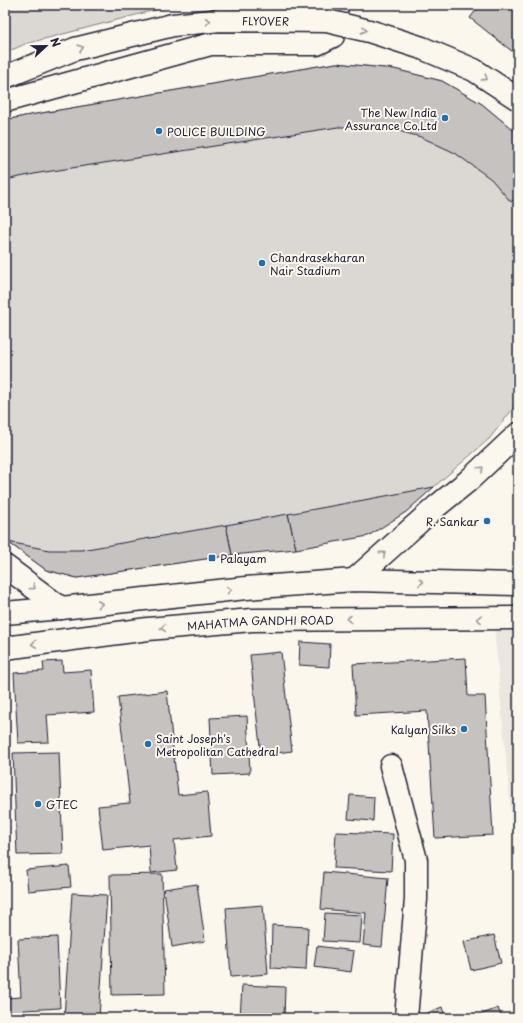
<svg xmlns="http://www.w3.org/2000/svg" width="523" height="1023" font-family="'Playpen Sans',sans-serif">
<rect width="100%" height="100%" fill="#fbf7ec"/>
<filter id="ink" filterUnits="userSpaceOnUse"><feTurbulence type="fractalNoise" baseFrequency=".025" numOctaves="2"/><feDisplacementMap in="SourceGraphic" scale="8" xChannelSelector="R" yChannelSelector="G"/><feConvolveMatrix kernelMatrix="1 2 1 2 8 2 1 2 1" color-interpolation-filters="sRGB"/></filter>
<g filter="url(#ink)">
<path fill="#ebe7df" d="M518,626V891L494,627Z"/>
<g fill="#dbd8d3" stroke="#7e7d87">
<path d="M5,5H174L25,44L5,53Z"/>
<path d="M336,63L394,69L442,81L482,104L518,134V393L512,410L489,439L405,512L232,555L77,578L46,570L5,540V120L30,115Z"/>
</g>
<g fill="#c6c2c0" stroke="#22223b">
<path d="M480,5H518V56L470,18Z"/>
<path d="M336,63L394,69L442,81L482,104L518,134V195L511,202L491,179L455,153L421,137L383,127H338L39,173L5,180V120L30,115Z"/>
<path d="M434,487L406,512L368,536L296,549L288,514Z"/>
<path d="M288,514L296,549L232,555L226,525Z"/>
<path d="M226,525L232,555L77,578L46,570L8,542L49,550H81Z"/>
<path d="M300,642L330,644L329,667L299,665Z"/>
<path d="M281,652L292,751L261,755L250,655Z"/>
<path d="M466,658L468,696H485L493,835L435,838L427,711L356,715L353,664Z"/>
<path d="M62,661L63,672L91,670L94,712L47,715L49,742L18,743L14,673L44,671L43,662Z"/>
<path d="M167,691L178,795L207,792L211,836L174,840L177,870L151,873L149,845L103,850L98,806L130,803L118,697Z"/>
<path d="M247,716L250,773L213,775L210,718Z"/>
<path d="M59,752L63,854L17,855L13,753Z"/>
<path d="M350,795L374,797L373,821L348,819Z"/>
<path d="M336,832L393,834L391,871L334,868Z"/>
<path d="M69,866L71,887L28,891L26,870Z"/>
<path d="M324,872L388,878L382,947L363,945L366,913L321,909Z"/>
<path d="M162,874L165,994L112,995L110,875Z"/>
<path d="M197,884L205,941L172,947L164,889Z"/>
<path d="M72,893L107,895L99,1018H64Z"/>
<path d="M263,905L268,974L231,977L226,908Z"/>
<path d="M325,913L362,915L360,943L323,941Z"/>
<path d="M272,925L308,927L306,970L271,968Z"/>
<path d="M494,935L501,963L471,970L464,942Z"/>
<path d="M57,937L60,1008L24,1010V1018H5V998L21,997L18,939Z"/>
<path d="M317,946L354,951L351,972L314,967Z"/>
<path d="M242,985L285,987L284,1018H240Z"/>
<path d="M442,1007L446,1018H415Z"/>
<path d="M498,1008L502,1018H472Z"/>
</g>
<g fill="none" stroke-linecap="round" stroke-linejoin="round">
<defs>
<g id="minor">
<path d="M5,101L211,44H317L333,36L337,5"/>
<path d="M391,766L416,860V899L406,1018"/>
</g>
<g id="major">
<path d="M5,566L61,608"/>
<path d="M354,580L437,506L468,481L518,434"/>
<path d="M5,613L61,608L246,588L354,580L518,584"/>
<path id="s1" d="M5,648L148,629L252,620L518,618"/>
</g>
</defs>
<use href="#minor" stroke="#22223b" stroke-width="25"/>
<use href="#major" stroke="#22223b" stroke-width="25"/>
<use href="#minor" stroke="#fbf7ec" stroke-width="22"/>
<use href="#major" stroke="#fbf7ec" stroke-width="22"/>
<defs>
<g id="major-bridge">
<path id="s2" d="M5,77L75,49L173,25L220,20L327,21L369,31L422,48L474,70L518,99"/>
</g>
</defs>
<use href="#major-bridge" stroke="#22223b" stroke-width="25" stroke-linecap="butt"/>
<use href="#major-bridge" stroke="#fbf7ec" stroke-width="22"/>
</g>
<defs><path id="oneway-chevron" d="M-2-3.5L2.5 0L-2 3.5" fill="none" stroke-width="1.6" stroke-linecap="round" stroke-linejoin="round"/></defs>
<g stroke="#99979c">
<use href="#oneway-chevron" transform="translate(208 21) rotate(-7)"/>
<use href="#oneway-chevron" transform="translate(364 30) rotate(14)"/>
<use href="#oneway-chevron" transform="translate(81 48) rotate(-16)"/>
<use href="#oneway-chevron" transform="translate(485 78) rotate(33)"/>
<use href="#oneway-chevron" transform="translate(481 469) rotate(-43)"/>
<use href="#oneway-chevron" transform="translate(383 554) rotate(-41)"/>
<use href="#oneway-chevron" transform="translate(421 582) rotate(1)"/>
<use href="#oneway-chevron" transform="translate(33 587) rotate(37)"/>
<use href="#oneway-chevron" transform="translate(229 590) rotate(-6)"/>
<use href="#oneway-chevron" transform="translate(100 604) rotate(-6)"/>
<use href="#oneway-chevron" transform="translate(349 619) rotate(180)"/>
<use href="#oneway-chevron" transform="translate(479 619) rotate(179)"/>
<use href="#oneway-chevron" transform="translate(163 628) rotate(175)"/>
<use href="#oneway-chevron" transform="translate(34 644) rotate(172)"/>
</g>
</g>
<g fill="#1f6fb2" stroke="#fbf7ec" stroke-width="1.5">
<circle cx="445" cy="118" r="4"/>
<circle cx="159" cy="131" r="4"/>
<circle cx="262" cy="263" r="4"/>
<circle cx="487" cy="521" r="4"/>
<rect x="208" y="554" width="8" height="8" rx="2"/>
<circle cx="464" cy="729" r="4"/>
<circle cx="148" cy="744" r="4"/>
<circle cx="38" cy="804" r="4"/>
</g>
<g text-anchor="middle" dominant-baseline="central" stroke-width="4" stroke-linejoin="round" paint-order="stroke">
<g font-size="11" fill="#22223b" stroke="#fbf7ec">
<text stroke="none"><textPath href="#s2" startOffset="269">FLYOVER</textPath></text>
<text stroke="none"><textPath href="#s1" startOffset="257">MAHATMA GANDHI ROAD</textPath></text>
</g>
<g font-size="11" fill="#22223b" stroke="#fbf7ec" text-anchor="start">
<text x="437" y="112" text-anchor="end">The New India<tspan x="437" dy="13">Assurance Co.Ltd</tspan></text>
<text x="167" y="131">POLICE BUILDING</text>
<text x="270" y="257">Chandrasekharan<tspan x="270" dy="13">Nair Stadium</tspan></text>
<text x="479" y="521" text-anchor="end">R. Sankar</text>
<text x="220" y="558">Palayam</text>
<text x="456" y="729" text-anchor="end">Kalyan Silks</text>
<text x="156" y="738">Saint Joseph's<tspan x="156" dy="13">Metropolitan Cathedral</tspan></text>
<text x="46" y="804">GTEC</text>
</g>
</g>
<rect width="523" height="1023" fill="none" stroke="#fbf7ec" stroke-width="20"/>
<rect x="10" y="10" width="503" height="1003" fill="none" stroke="#22223b" stroke-width="1.5" filter="url(#ink)"/>
<g transform="translate(46 46) rotate(68)" stroke="#fbf7ec" stroke-width="3" paint-order="stroke">
<path d="M0-3L7 15L0 10L-7 15Z" fill="#22223b"/>
<text y="-6" font-size="11" font-weight="bold" text-anchor="middle" fill="#22223b">N</text>
</g>
</svg>
